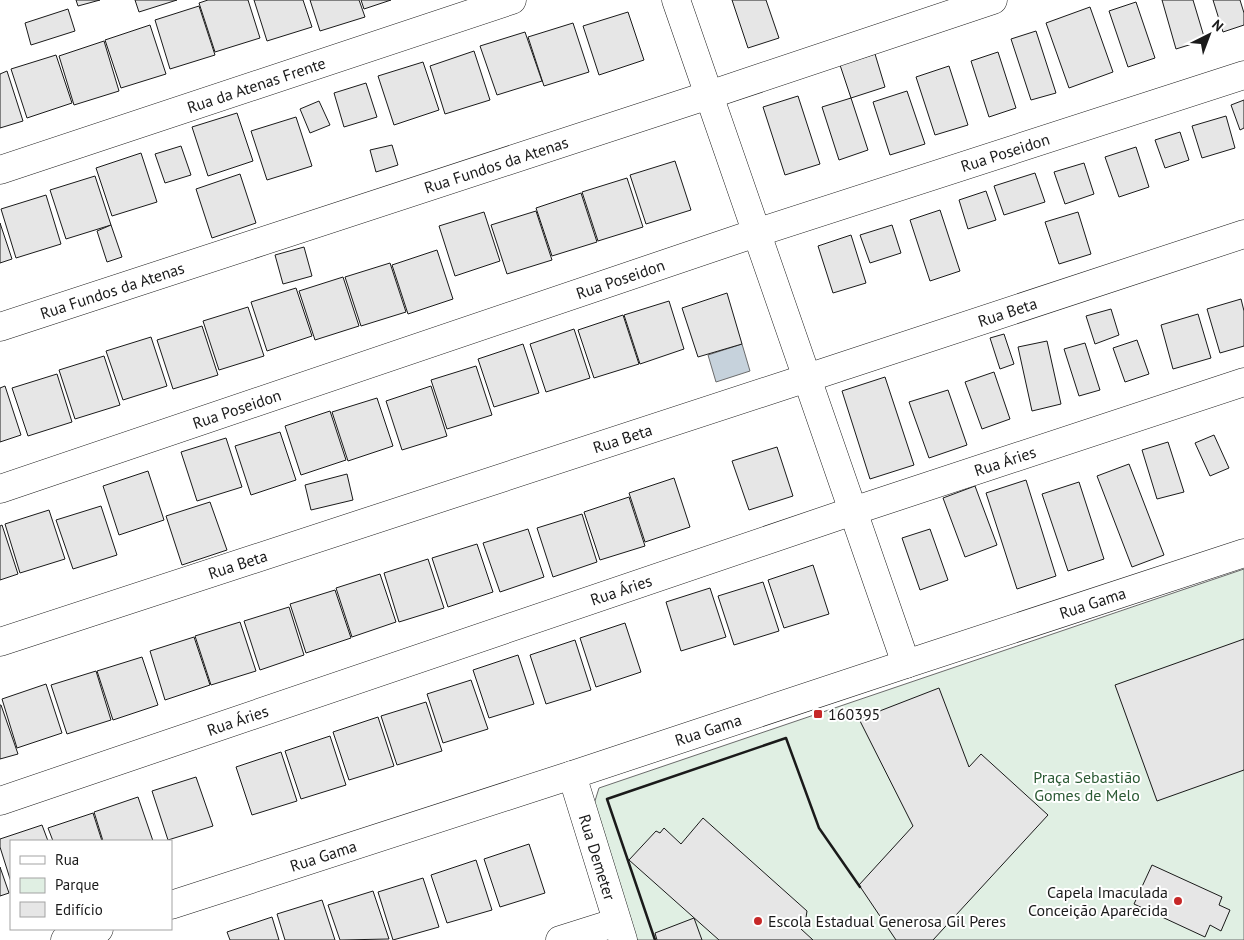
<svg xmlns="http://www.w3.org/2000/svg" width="1244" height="940" font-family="'PT Sans',sans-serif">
<rect width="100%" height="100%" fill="#fff"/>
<path fill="#e0efe3" stroke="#6a6a6a" d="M1244,569V940H637L594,804L599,788Z"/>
<path fill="#c6d2dc" stroke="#6a6a6a" d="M742,344L750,371L716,382L708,355Z"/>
<g fill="#e6e6e6" stroke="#1a1a1a">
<path d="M76,0H100L78,6Z"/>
<path d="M135,0H177L139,12Z"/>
<path d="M208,0H248L260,38L215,52L199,3Z"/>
<path d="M254,0H303L312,27L267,41Z"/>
<path d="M310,0H359L365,17L320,31Z"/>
<path d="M361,0H391L364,9Z"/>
<path d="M732,0H766L779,38L748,48Z"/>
<path d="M1162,0H1193L1205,40L1176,49Z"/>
<path d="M1213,0H1240L1244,13V25L1223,32Z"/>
<path d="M1136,2L1155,58L1128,67L1109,11Z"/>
<path d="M199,6L215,55L170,69L155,20Z"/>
<path d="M1090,7L1113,72L1069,88L1046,23Z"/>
<path d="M68,9L75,31L31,45L25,23Z"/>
<path d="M628,12L644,60L599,75L583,26Z"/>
<path d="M573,23L589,72L544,86L528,37Z"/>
<path d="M150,25L166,74L121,88L105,40Z"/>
<path d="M1036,31L1056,93L1031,100L1011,39Z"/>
<path d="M525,32L542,81L497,95L480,46Z"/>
<path d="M104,41L119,91L74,105L59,56Z"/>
<path d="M474,51L490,100L445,114L430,66Z"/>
<path d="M998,52L1016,108L989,117L971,61Z"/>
<path d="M875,54L885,87L851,98L840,65Z"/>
<path d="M56,55L72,103L27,118L11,69Z"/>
<path d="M423,62L439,110L394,125L378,76Z"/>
<path d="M949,66L968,125L935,135L916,77Z"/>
<path d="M7,71L23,121L0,128V74Z"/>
<path d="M366,83L377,117L344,127L334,93Z"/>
<path d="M907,91L925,144L890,155L873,102Z"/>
<path d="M798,96L820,164L785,175L763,107Z"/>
<path d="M851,98L868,150L839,160L822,107Z"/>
<path d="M1244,100V128L1240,130L1231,105Z"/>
<path d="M319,101L330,125L310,133L300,109Z"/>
<path d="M237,113L253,161L208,176L192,127Z"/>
<path d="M1226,116L1235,148L1202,158L1192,126Z"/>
<path d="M296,117L312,166L267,180L251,131Z"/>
<path d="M1180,132L1189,160L1165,168L1155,140Z"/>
<path d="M392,145L398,165L376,172L370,150Z"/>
<path d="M181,146L191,175L165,183L155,154Z"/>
<path d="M1136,147L1149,187L1119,197L1105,157Z"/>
<path d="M141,153L157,202L112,216L96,168Z"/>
<path d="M675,161L691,210L646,224L630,175Z"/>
<path d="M1084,163L1094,194L1065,204L1054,172Z"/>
<path d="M1035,173L1045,202L1004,215L994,186Z"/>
<path d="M240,174L256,223L212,238L196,189Z"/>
<path d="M95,176L111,225L66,239L50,190Z"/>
<path d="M627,178L643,227L598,241L582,192Z"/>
<path d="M986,191L996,220L968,229L959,200Z"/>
<path d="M581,193L597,242L552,256L536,208Z"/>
<path d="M46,195L61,244L16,258L1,209Z"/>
<path d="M940,210L960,271L930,281L910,220Z"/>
<path d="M536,211L552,260L507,274L491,225Z"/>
<path d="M484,212L500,261L455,276L439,226Z"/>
<path d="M1078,212L1091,254L1059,264L1045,222Z"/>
<path d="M0,223L12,259L0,263Z"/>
<path d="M111,225L122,257L107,262L97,231Z"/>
<path d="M892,225L901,253L870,263L860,235Z"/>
<path d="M851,235L866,283L833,293L818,246Z"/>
<path d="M304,247L312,276L283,284L275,255Z"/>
<path d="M437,250L453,299L408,314L392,265Z"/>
<path d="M390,263L406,312L361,326L345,277Z"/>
<path d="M343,277L359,326L315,340L299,291Z"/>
<path d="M296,288L312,336L267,351L251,302Z"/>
<path d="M727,293L742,344L698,357L682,308Z"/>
<path d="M1241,299L1244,311V346L1220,353L1207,309Z"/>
<path d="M669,301L684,349L640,364L624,315Z"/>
<path d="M248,307L264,356L219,370L203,321Z"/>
<path d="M1111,309L1119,335L1095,344L1086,316Z"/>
<path d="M1198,314L1211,358L1173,369L1161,325Z"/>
<path d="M623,315L639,364L594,378L578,330Z"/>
<path d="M202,326L218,375L173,389L157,340Z"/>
<path d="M574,329L590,378L546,392L530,344Z"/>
<path d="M1004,334L1014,364L1000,369L990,338Z"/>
<path d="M151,337L167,386L123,400L106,351Z"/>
<path d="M1137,340L1149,374L1125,382L1113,348Z"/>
<path d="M1047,341L1061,404L1032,411L1018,347Z"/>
<path d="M1085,343L1100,390L1079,396L1064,349Z"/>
<path d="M523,344L539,393L494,407L478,359Z"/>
<path d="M104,356L120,405L75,419L59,370Z"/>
<path d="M476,366L492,415L447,429L431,380Z"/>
<path d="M994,372L1010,419L982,429L965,382Z"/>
<path d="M57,374L72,422L28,436L12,388Z"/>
<path d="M885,377L914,465L870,479L842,391Z"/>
<path d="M5,386L21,435L0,442V388Z"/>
<path d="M431,386L447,436L402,450L386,401Z"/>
<path d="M948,390L967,445L929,458L909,402Z"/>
<path d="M377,398L393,446L348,461L332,412Z"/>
<path d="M330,411L346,460L301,475L285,426Z"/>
<path d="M280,432L296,480L251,495L235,446Z"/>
<path d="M1214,435L1229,468L1210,476L1195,443Z"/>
<path d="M226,438L242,487L197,501L181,452Z"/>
<path d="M1168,442L1184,492L1157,499L1142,450Z"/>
<path d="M777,447L793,496L749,510L732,461Z"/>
<path d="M1129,464L1164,555L1132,567L1097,476Z"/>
<path d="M148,471L164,520L119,535L103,486Z"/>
<path d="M347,474L353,500L311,510L305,485Z"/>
<path d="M674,478L690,527L645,542L629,493Z"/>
<path d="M1026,480L1056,576L1017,589L986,493Z"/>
<path d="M1079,482L1104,559L1068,571L1042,494Z"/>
<path d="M975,486L997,545L965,557L943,498Z"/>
<path d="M629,497L645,546L600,560L584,512Z"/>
<path d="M210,502L227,550L182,565L166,516Z"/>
<path d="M101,506L117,555L73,569L56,520Z"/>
<path d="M49,510L65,559L20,573L5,524Z"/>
<path d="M582,514L597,562L553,577L537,528Z"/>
<path d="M2,525L18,574L0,580V526Z"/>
<path d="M528,529L544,577L500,592L483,543Z"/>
<path d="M930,529L948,580L920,590L902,538Z"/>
<path d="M477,544L493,592L448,607L432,558Z"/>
<path d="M428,559L444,608L399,622L384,573Z"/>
<path d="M813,565L829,614L784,628L768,580Z"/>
<path d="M380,574L396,622L352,637L336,588Z"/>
<path d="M763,582L779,631L734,645L718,596Z"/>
<path d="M710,588L726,637L681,651L666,602Z"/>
<path d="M335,590L351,638L306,653L290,604Z"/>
<path d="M289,607L304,655L260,670L244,621Z"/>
<path d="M240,622L256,671L211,685L195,636Z"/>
<path d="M625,623L641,672L596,687L580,638Z"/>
<path d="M194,637L210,685L165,700L150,651Z"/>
<path d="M1244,639V770L1157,801L1115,685Z"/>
<path d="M575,640L591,690L546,704L530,655Z"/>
<path d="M518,655L534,704L489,718L473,670Z"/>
<path d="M142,657L158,705L113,720L97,671Z"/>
<path d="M96,671L111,720L67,734L51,685Z"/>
<path d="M471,680L488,729L443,743L427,694Z"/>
<path d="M46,684L62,733L17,748L2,699Z"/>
<path d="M939,688L969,767L981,754L1048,815L933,940H896L859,885L913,826L859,719Z"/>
<path d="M426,702L442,751L397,765L381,716Z"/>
<path d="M0,705H1L18,754L0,759Z"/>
<path d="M378,717L394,766L349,780L333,732Z"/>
<path d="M330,736L346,785L301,799L285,751Z"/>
<path d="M281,752L297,801L252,815L236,767Z"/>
<path d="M196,777L213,826L168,840L152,791Z"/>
<path d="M138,797L153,841H103L94,812Z"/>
<path d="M93,813L102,841H53L48,828Z"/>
<path d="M703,818L807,911L805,924L801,929L813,940H719L629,860L656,831L660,833L664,828L681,844Z"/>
<path d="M42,825L48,841H11V882L0,847V839Z"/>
<path d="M529,844L545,893L500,907L484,859Z"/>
<path d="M476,860L492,910L447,923L431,875Z"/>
<path d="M1152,865L1222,897L1219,905L1230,910L1221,931L1210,925L1205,937L1134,904Z"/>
<path d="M0,867L9,893L0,896Z"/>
<path d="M423,878L439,927L393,940L378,892Z"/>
<path d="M373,891L389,939L340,940L328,905Z"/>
<path d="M322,900L335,940H285L277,914Z"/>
<path d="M272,917L279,940H230L227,932Z"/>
<path d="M694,918L702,940H657L655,933Z"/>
</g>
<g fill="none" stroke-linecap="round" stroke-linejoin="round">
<defs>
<g id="minor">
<path id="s1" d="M0,170L512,0"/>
<path id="s2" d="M0,327L709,95L993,0"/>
<path id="s3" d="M0,489L756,233L1244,75"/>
<path id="s4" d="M0,642L807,378L1244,234"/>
<path id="s5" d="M572,775L623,940"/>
<path id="s6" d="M0,801L853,511L1244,382"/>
<path id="s7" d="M171,905L572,775L906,664"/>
<path d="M65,940L99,929"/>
<path d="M560,940L617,922"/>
</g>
<g id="tertiary">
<path id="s8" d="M676,0L906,664L1244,553"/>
</g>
</defs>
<use href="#minor" stroke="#1a1a1a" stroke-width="29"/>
<use href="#tertiary" stroke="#1a1a1a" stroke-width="29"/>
<use href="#minor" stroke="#fff" stroke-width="28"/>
<use href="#tertiary" stroke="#fff" stroke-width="28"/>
<path stroke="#1a1a1a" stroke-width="2.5" d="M655,940L607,799L786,738L819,828L860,887"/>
</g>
<g fill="#c62828" stroke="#fff" stroke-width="2">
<rect x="813" y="709" width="10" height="10" rx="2.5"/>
<circle cx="1178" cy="901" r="5"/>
<circle cx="758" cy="921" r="5"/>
</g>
<g text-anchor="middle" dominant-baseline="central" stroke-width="4" stroke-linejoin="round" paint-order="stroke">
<g font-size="16" fill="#1a1a1a" stroke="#fff">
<text stroke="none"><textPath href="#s1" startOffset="270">Rua da Atenas Frente</textPath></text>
<text stroke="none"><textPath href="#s3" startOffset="1060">Rua Poseidon</textPath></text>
<text stroke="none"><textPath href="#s2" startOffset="522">Rua Fundos da Atenas</textPath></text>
<text stroke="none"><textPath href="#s3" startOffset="655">Rua Poseidon</textPath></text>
<text stroke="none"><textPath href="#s2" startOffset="118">Rua Fundos da Atenas</textPath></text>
<text stroke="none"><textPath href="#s4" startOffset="1060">Rua Beta</textPath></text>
<text stroke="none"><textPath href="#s3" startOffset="250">Rua Poseidon</textPath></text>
<text stroke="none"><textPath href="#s4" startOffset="655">Rua Beta</textPath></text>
<text stroke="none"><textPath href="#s6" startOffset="1061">Rua Áries</textPath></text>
<text stroke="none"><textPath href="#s4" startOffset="250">Rua Beta</textPath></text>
<text stroke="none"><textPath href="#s6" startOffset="656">Rua Áries</textPath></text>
<text stroke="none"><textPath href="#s8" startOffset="899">Rua Gama</textPath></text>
<text stroke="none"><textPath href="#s6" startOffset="251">Rua Áries</textPath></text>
<text stroke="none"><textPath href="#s7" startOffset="565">Rua Gama</textPath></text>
<text stroke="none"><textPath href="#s7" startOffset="160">Rua Gama</textPath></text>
<text stroke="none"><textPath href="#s5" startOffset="86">Rua Demeter</textPath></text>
</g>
<g font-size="16" fill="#1a1a1a" stroke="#fff" text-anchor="start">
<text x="828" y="714">160395</text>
<text x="1168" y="892" text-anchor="end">Capela Imaculada<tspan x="1168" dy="18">Conceição Aparecida</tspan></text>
<text x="768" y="921">Escola Estadual Generosa Gil Peres</text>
</g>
<g font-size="16" fill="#2b5a34" stroke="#fff">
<text x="1087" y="777">Praça Sebastião<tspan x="1087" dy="18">Gomes de Melo</tspan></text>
</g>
</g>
<rect x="10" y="840" width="162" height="90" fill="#ffffff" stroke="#a3a3a3"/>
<rect x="20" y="856" width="25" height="8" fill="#ffffff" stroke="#a3a3a3"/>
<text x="55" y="865" font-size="15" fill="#1a1a1a">Rua</text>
<rect x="20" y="878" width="25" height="15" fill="#e0efe3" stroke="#a3a3a3"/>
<text x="55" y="890" font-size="15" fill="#1a1a1a">Parque</text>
<rect x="20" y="902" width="25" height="15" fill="#e6e6e6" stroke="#a3a3a3"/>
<text x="55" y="915" font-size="15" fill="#1a1a1a">Edifício</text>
<g transform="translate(1209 35) rotate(42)" stroke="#ffffff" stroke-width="4" paint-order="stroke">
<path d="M0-4L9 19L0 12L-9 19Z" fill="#1a1a1a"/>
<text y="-8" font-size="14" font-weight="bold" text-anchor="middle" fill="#1a1a1a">N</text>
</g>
</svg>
